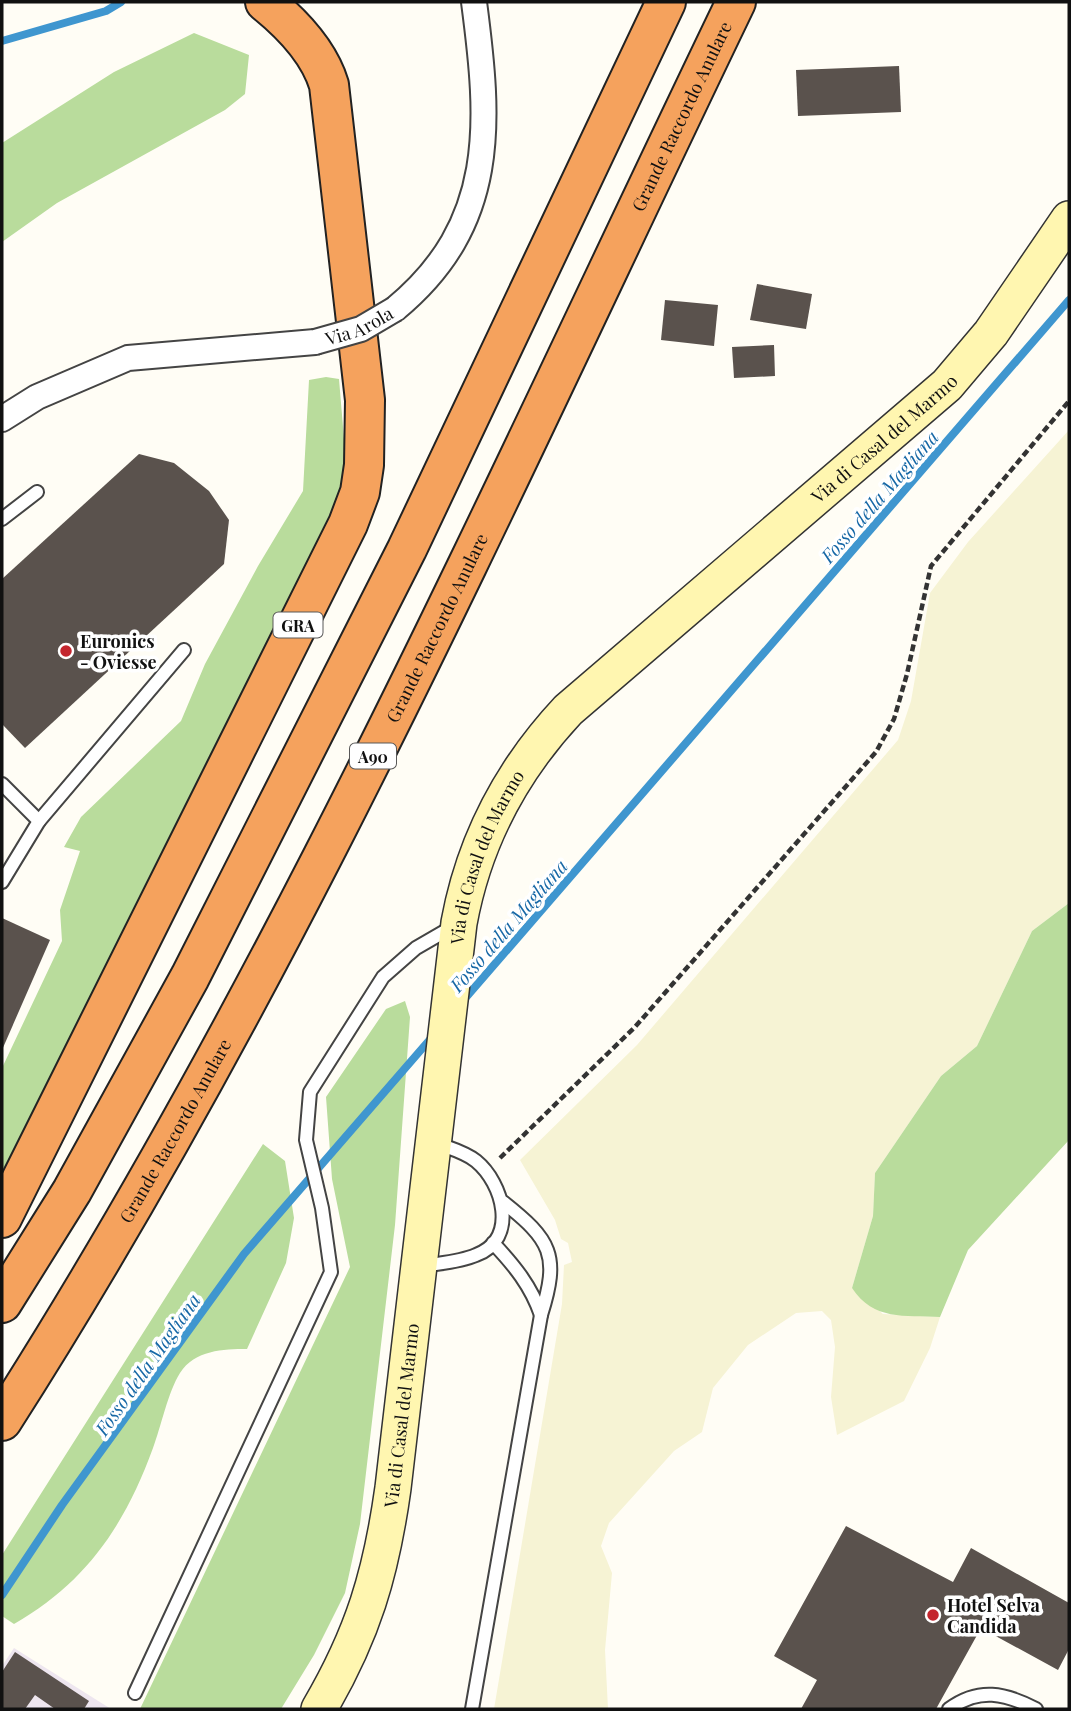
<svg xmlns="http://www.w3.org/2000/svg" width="1071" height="1711" font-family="'Playfair Display',serif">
<rect width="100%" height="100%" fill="#fffdf5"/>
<path fill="#eee6ef" d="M14,1648L111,1709H2V1666Z"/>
<path fill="#f6f3d4" d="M1069,430V903L1032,931L977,1046L941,1076L875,1173L873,1216L852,1288L883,1314L940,1317L930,1348L904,1401L837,1435L831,1397L835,1347L831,1320L822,1311L796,1313L748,1345L713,1388L702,1432L674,1451L609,1523L601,1546L612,1573L605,1650L608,1709H494L562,1304L564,1265L572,1262L568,1243L561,1239L555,1220L520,1160L637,1045L898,740L911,701L930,593L968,542Z"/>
<g fill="#b9dc9c">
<path d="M194,33L249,55L245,94L225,110L57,203L2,242V143L114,72Z"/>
<path d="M326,377L339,379L349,499L2,1173V1068L62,941L60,910L80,851L64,847L81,817L181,721L205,664L258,566L303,491L309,380Z"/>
<path d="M1069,903V1140L968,1250L940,1317C904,1315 874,1321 852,1288L873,1216L875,1173L941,1076L977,1046L1032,931Z"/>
<path d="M405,1001L410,1017L395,1225L360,1524L345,1593L314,1655L281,1709H140L350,1267L332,1179L326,1097L386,1009Z"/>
<path d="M263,1144L285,1161L294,1218L286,1263L247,1349C223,1349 195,1350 180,1373C168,1392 161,1427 153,1448C125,1525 86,1583 14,1624L2,1616V1555Z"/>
</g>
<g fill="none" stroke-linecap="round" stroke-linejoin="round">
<g stroke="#3f96cf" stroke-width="8">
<path d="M2,41L106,11L121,2"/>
<path d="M462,1002L1069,300"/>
<path d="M2,1595L62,1505L244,1254L433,1036"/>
</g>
</g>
<g fill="#5a524d">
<path d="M899,66L901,112L798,116L796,70Z"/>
<path d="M757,284L812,294L806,329L750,320Z"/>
<path d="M665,300L718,305L714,346L661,340Z"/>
<path d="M774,345L775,376L734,378L732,347Z"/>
<path d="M139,454L174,463L209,491L229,520L224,564L25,748L2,724V579Z"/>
<path d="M2,918L50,940L2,1050Z"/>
<path d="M846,1526L953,1582L971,1548L1069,1603V1649L1058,1670L981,1628L936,1709H801L817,1680L774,1656Z"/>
<path d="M15,1652L89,1701L84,1709H55L35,1695L25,1709H2V1672Z"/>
</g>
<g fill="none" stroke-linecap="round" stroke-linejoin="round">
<defs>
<g id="service">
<path d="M2,519L37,492"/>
<path d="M2,784L39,821L2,882"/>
<path d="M39,821L184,650"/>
<path d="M493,1243C514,1265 531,1286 541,1315C560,1255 551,1240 503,1202"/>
<path d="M423,1266C440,1263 460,1262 476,1255C519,1239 503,1183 476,1161C465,1152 449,1148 436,1143"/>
<path d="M135,1693L331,1272L322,1208L306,1140L310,1092L383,977L416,948L454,926"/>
<path d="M472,1709L541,1315"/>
<path d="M949,1709C979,1687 1005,1693 1036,1709"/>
</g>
<g id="minor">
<path d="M395,309C498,224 490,123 474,2"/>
<path d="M2,419L37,397L128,358L315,342"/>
</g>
<g id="secondary">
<path id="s1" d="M319,1709C363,1634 381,1574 393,1488L459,923C474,841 511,771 568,710L947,385L991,333L1069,219"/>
</g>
<g id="motorway">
<path d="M2,1218L348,524L360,492L364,465L365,400L329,85C319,52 291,23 265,2"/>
<path d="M2,1303L72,1191L190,977L407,549L666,2"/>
<path id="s2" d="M2,1421C290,971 505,481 736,2"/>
</g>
</defs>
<use href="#service" stroke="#444" stroke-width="16"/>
<use href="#minor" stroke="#444" stroke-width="28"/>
<use href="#secondary" stroke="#333" stroke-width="38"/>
<use href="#motorway" stroke="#222" stroke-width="42"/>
<path stroke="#333" stroke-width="4.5" stroke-dasharray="7 3.5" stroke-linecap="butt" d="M500,1158L635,1027L876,752L894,719L907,674L931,566L1069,401"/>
<use href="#service" stroke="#fff" stroke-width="12"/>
<use href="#minor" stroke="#fff" stroke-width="24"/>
<use href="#secondary" stroke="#fff6b0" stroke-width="35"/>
<use href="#motorway" stroke="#f5a25d" stroke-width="38"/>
<defs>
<g id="minor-bridge">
<path id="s3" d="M315,342L361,329L395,309"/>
</g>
</defs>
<use href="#minor-bridge" stroke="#444" stroke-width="28" stroke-linecap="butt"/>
<use href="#minor-bridge" stroke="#fff" stroke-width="24"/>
</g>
<g fill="#c4262e" stroke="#fff" stroke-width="2.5">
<circle cx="66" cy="651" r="7"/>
<circle cx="933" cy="1615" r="7"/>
</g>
<g text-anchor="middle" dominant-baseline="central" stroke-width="7" stroke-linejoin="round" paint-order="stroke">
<g fill="#fff" stroke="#585858" stroke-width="2">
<rect x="273.5" y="612.5" width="49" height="25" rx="5"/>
<rect x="350" y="743.5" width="46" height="25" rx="5"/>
</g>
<g font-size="16" font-weight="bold" fill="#111">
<text x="298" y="625">GRA</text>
<text x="373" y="756">A90</text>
</g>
<g font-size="18" fill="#111" stroke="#fff">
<text stroke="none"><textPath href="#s2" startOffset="1472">Grande Raccordo Anulare</textPath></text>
<text stroke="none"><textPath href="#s3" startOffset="47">Via Arola</textPath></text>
<text stroke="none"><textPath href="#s1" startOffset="1463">Via di Casal del Marmo</textPath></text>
<text stroke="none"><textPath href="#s2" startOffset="905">Grande Raccordo Anulare</textPath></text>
<text stroke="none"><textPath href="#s1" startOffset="875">Via di Casal del Marmo</textPath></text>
<text stroke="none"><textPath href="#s2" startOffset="338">Grande Raccordo Anulare</textPath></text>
<text stroke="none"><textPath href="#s1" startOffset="308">Via di Casal del Marmo</textPath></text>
</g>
<g font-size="18" font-weight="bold" fill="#111" stroke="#fff" text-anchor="start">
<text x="80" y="641">Euronics<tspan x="80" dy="21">- Oviesse</tspan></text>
<text x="947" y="1605">Hotel Selva<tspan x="947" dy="21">Candida</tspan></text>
</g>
<g font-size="19" font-style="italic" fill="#1768a6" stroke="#fff">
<text transform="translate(879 496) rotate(-49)">Fosso della Magliana</text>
<text transform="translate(508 925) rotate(-49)">Fosso della Magliana</text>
<text transform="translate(147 1364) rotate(-55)">Fosso della Magliana</text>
</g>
</g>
<rect width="1071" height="1711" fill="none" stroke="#111111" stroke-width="7"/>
</svg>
